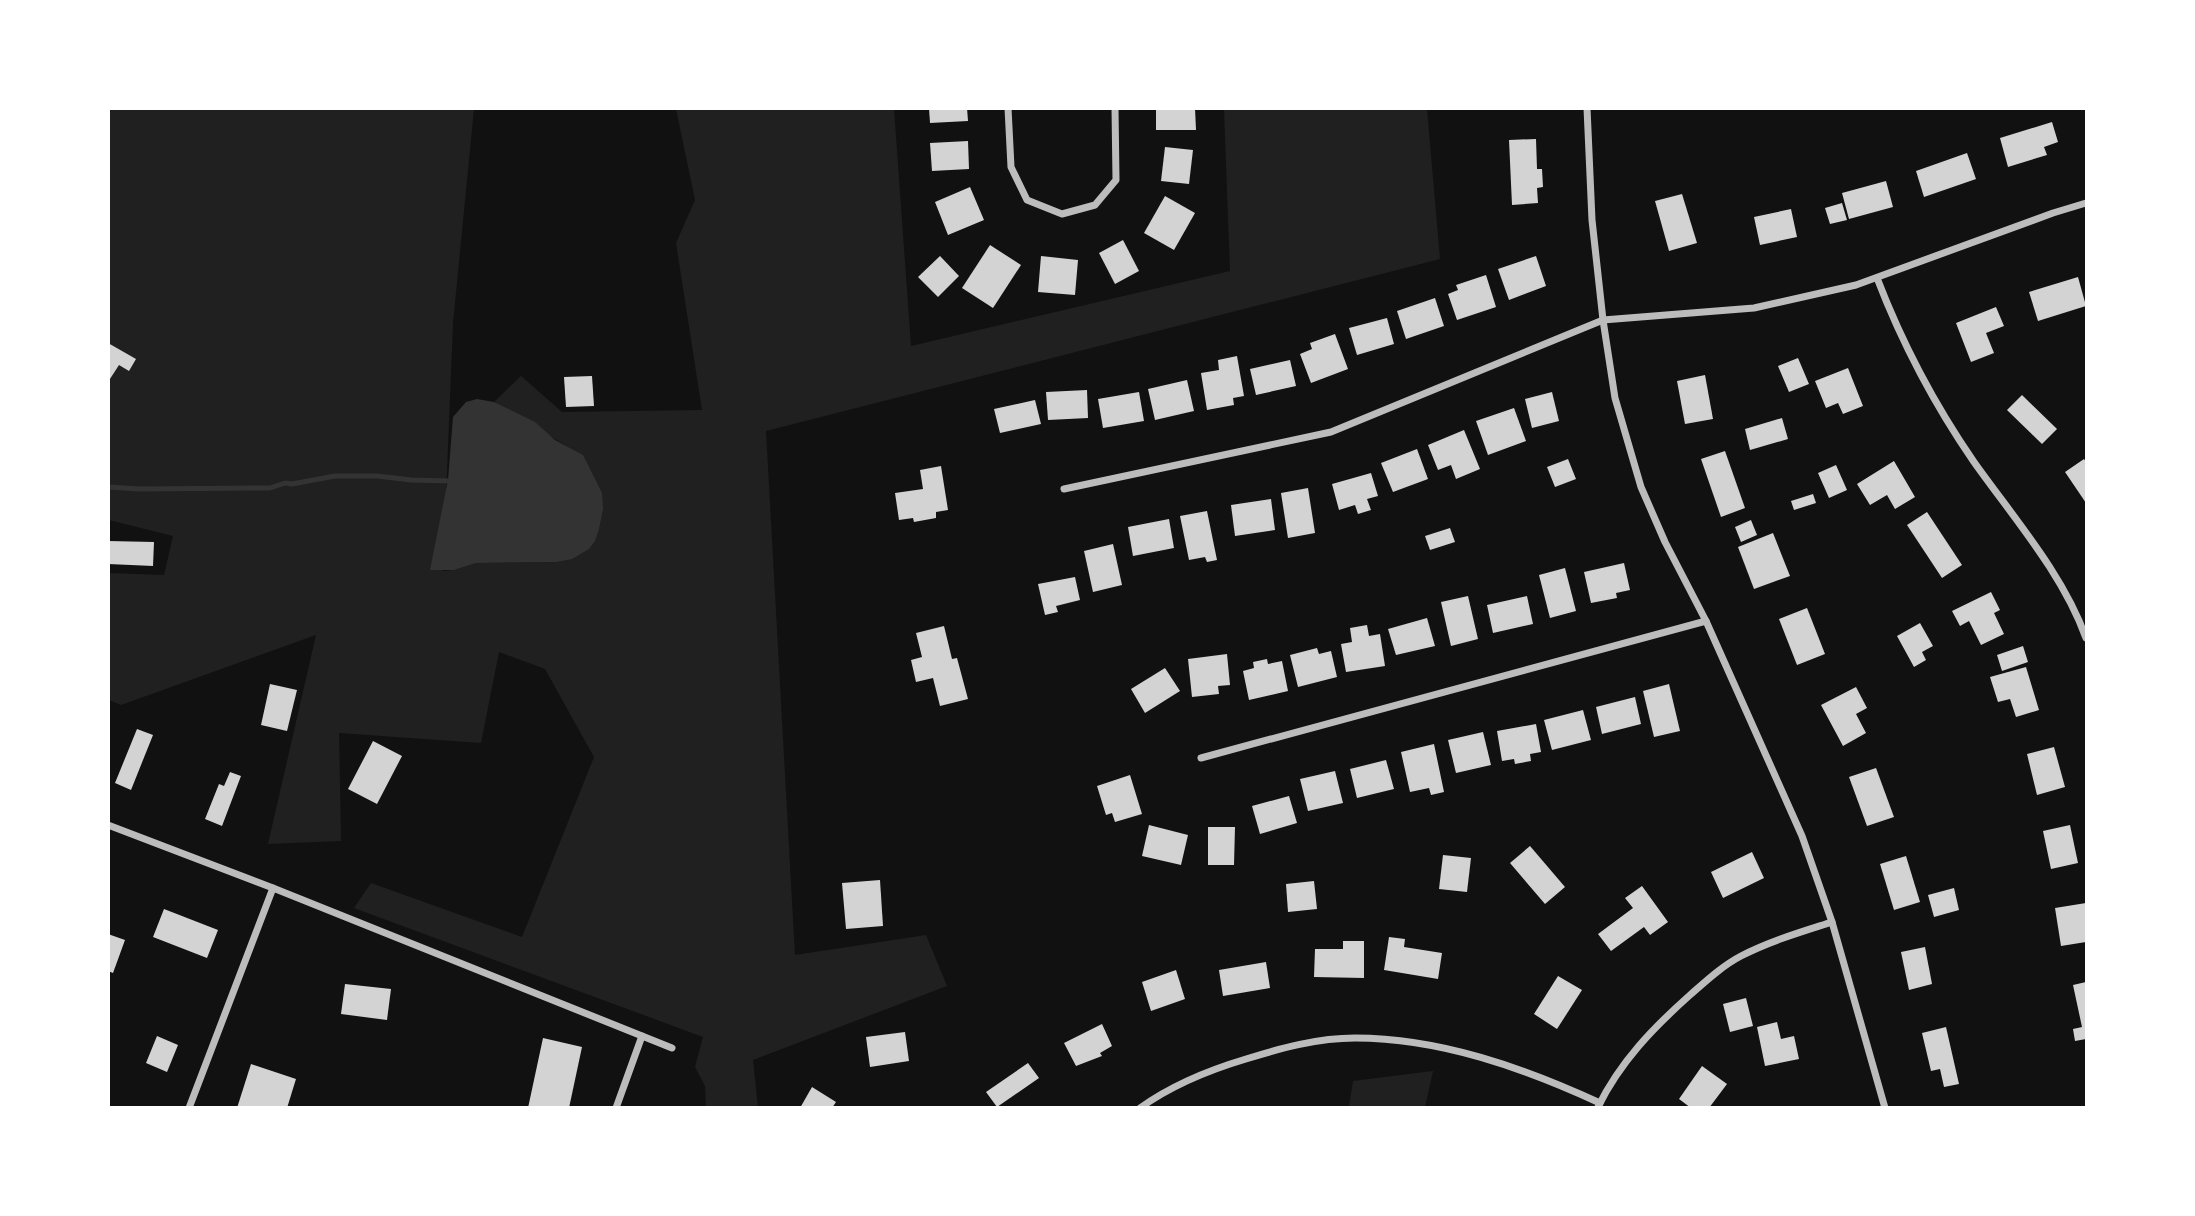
<svg xmlns="http://www.w3.org/2000/svg" width="2195" height="1216" font-family="Lato,sans-serif">
<rect width="100%" height="100%" fill="#111"/>
<g fill="#202020">
<path d="M108,109H474L453,323L443,571L454,570L476,563L556,562L583,456L494,402L521,376L562,412L702,410L676,243L695,200L676,109H894L911,346L1230,271L1224,109H1427L1440,259L766,431L795,955L926,935L947,986L753,1060L758,1107H706L705,1086L695,1067L703,1037L354,908L371,883L522,937L594,757L545,669L499,652L481,743L339,733L341,841L268,844L316,635L121,705L109,700V573L164,575L173,536L109,520Z"/>
<path d="M1433,1071L1425,1107H1349L1353,1081Z"/>
</g>
<path fill="#333" d="M477,399L494,402L535,422L555,440L583,455L602,493L603,509L599,529L595,541L589,549L572,559L556,562L476,563L454,570H430L448,480L453,417L466,402Z"/>
<g fill="none" stroke-linecap="round" stroke-linejoin="round">
<path stroke="#333" stroke-width="5" d="M108,487L140,489L270,488L285,483L292,484L335,476H377L411,480L452,481"/>
</g>
<g fill="#d3d3d3">
<path d="M929,108H967L968,121L930,123Z"/>
<path d="M1156,108H1195L1196,130H1156Z"/>
<path d="M2052,122L2058,142L2044,147L2047,155L2008,167L2000,138Z"/>
<path d="M1536,139L1537,169H1542L1543,187L1537,188L1538,203L1512,205L1509,140Z"/>
<path d="M968,141L969,169L932,171L930,143Z"/>
<path d="M1165,147L1193,150L1189,184L1161,181Z"/>
<path d="M1967,153L1976,179L1924,197L1916,171Z"/>
<path d="M1886,181L1893,207L1849,219L1842,193Z"/>
<path d="M970,187L984,220L948,235L935,202Z"/>
<path d="M1682,194L1697,243L1669,251L1655,201Z"/>
<path d="M1165,196L1195,213L1174,250L1144,233Z"/>
<path d="M1842,203L1847,220L1830,224L1825,208Z"/>
<path d="M1791,209L1797,237L1760,245L1754,217Z"/>
<path d="M1123,240L1139,271L1115,284L1099,253Z"/>
<path d="M990,245L1021,265L993,308L962,288Z"/>
<path d="M940,256L959,276L938,297L918,277Z"/>
<path d="M1041,256L1078,260L1075,295L1038,292Z"/>
<path d="M1536,256L1546,286L1509,300L1498,269Z"/>
<path d="M1486,275L1496,307L1457,320L1448,294L1458,290L1456,285Z"/>
<path d="M2078,277L2086,306L2038,321L2029,292Z"/>
<path d="M1435,298L1444,326L1406,339L1397,311Z"/>
<path d="M1996,307L2004,326L1986,333L1994,353L1971,362L1956,323Z"/>
<path d="M1387,318L1394,344L1357,355L1349,328Z"/>
<path d="M1335,334L1348,369L1311,383L1300,354L1312,349L1310,343Z"/>
<path d="M108,343L136,359L129,371L119,365L108,382Z"/>
<path d="M1237,356L1244,396L1233,398L1234,405L1207,410L1201,373L1219,370L1218,360Z"/>
<path d="M1798,358L1809,384L1789,392L1778,366Z"/>
<path d="M1290,360L1296,386L1256,395L1250,369Z"/>
<path d="M1848,368L1863,406L1843,414L1838,403L1826,408L1815,381Z"/>
<path d="M1705,375L1713,419L1685,424L1677,381Z"/>
<path d="M592,376L594,406L566,407L564,377Z"/>
<path d="M1187,380L1194,411L1155,420L1148,389Z"/>
<path d="M1087,390L1088,418L1048,420L1046,392Z"/>
<path d="M1139,392L1144,421L1103,428L1098,399Z"/>
<path d="M1552,392L1559,421L1532,428L1525,399Z"/>
<path d="M2022,395L2057,429L2042,444L2007,410Z"/>
<path d="M1035,400L1041,424L1000,433L994,409Z"/>
<path d="M1514,408L1526,441L1488,455L1476,421Z"/>
<path d="M1782,418L1788,439L1750,450L1745,429Z"/>
<path d="M1464,430L1480,469L1456,479L1451,465L1438,470L1428,445Z"/>
<path d="M1417,449L1428,479L1393,492L1381,463Z"/>
<path d="M1725,451L1745,508L1721,517L1701,459Z"/>
<path d="M1568,459L1576,479L1555,487L1547,467Z"/>
<path d="M2084,459L2086,462V503L2065,472Z"/>
<path d="M1894,461L1915,497L1895,509L1887,495L1870,505L1857,484Z"/>
<path d="M1836,465L1847,490L1829,498L1818,473Z"/>
<path d="M941,466L948,510L936,512V518L914,522L913,518L899,520L895,493L923,489L920,470Z"/>
<path d="M1371,473L1378,496L1367,499L1371,510L1358,514L1355,505L1339,510L1332,484Z"/>
<path d="M1308,488L1315,533L1288,538L1281,493Z"/>
<path d="M1813,494L1816,503L1794,510L1791,501Z"/>
<path d="M1271,499L1275,530L1235,536L1231,505Z"/>
<path d="M1207,511L1217,560L1207,562L1205,557L1189,560L1180,516Z"/>
<path d="M1927,512L1962,565L1942,578L1907,525Z"/>
<path d="M1169,519L1174,548L1133,556L1128,527Z"/>
<path d="M1751,520L1757,535L1741,542L1735,527Z"/>
<path d="M1450,528L1455,542L1430,550L1425,536Z"/>
<path d="M1773,533L1790,576L1754,589L1738,547Z"/>
<path d="M108,541L154,542L153,566L108,564Z"/>
<path d="M1113,544L1122,585L1093,592L1084,551Z"/>
<path d="M1624,563L1630,590L1616,593L1617,598L1591,603L1584,572Z"/>
<path d="M1565,568L1576,611L1550,618L1539,575Z"/>
<path d="M1075,577L1080,600L1056,606L1058,612L1045,615L1038,584Z"/>
<path d="M1991,592L2000,610L1994,613L2004,634L1981,645L1969,621L1960,626L1952,611Z"/>
<path d="M1468,596L1478,639L1451,646L1441,602Z"/>
<path d="M1527,596L1533,624L1493,633L1487,605Z"/>
<path d="M1807,608L1825,654L1797,665L1779,619Z"/>
<path d="M1427,618L1435,646L1396,655L1388,629Z"/>
<path d="M1920,623L1933,646L1922,652L1926,660L1914,667L1897,636Z"/>
<path d="M1367,625L1369,636L1380,634L1385,666L1346,672L1341,644L1352,642L1350,628Z"/>
<path d="M944,626L952,659L957,658L968,699L940,706L933,678L916,682L911,660L922,657L916,633Z"/>
<path d="M2023,646L2028,662L2002,671L1997,655Z"/>
<path d="M1317,648L1319,654L1331,651L1337,677L1298,687L1290,655Z"/>
<path d="M1227,654L1230,685L1218,686L1219,694L1192,697L1188,659Z"/>
<path d="M1267,659L1268,664L1282,661L1288,691L1249,700L1243,671L1254,668L1253,662Z"/>
<path d="M2026,667L2039,710L2016,717L2010,699L1998,702L1990,677Z"/>
<path d="M1165,668L1180,691L1145,713L1131,689Z"/>
<path d="M270,684L297,690L287,731L261,725Z"/>
<path d="M1669,684L1680,731L1654,737L1643,691Z"/>
<path d="M1856,687L1867,708L1856,714L1866,733L1843,746L1821,705Z"/>
<path d="M1635,697L1641,724L1602,734L1596,707Z"/>
<path d="M1583,710L1591,740L1552,750L1544,720Z"/>
<path d="M1536,724L1541,752L1530,754L1531,761L1515,764L1514,759L1502,761L1497,731Z"/>
<path d="M137,729L153,735L131,790L115,783Z"/>
<path d="M1483,732L1491,765L1456,773L1448,740Z"/>
<path d="M373,741L402,756L377,804L348,789Z"/>
<path d="M1434,744L1444,792L1431,795L1429,788L1410,792L1401,752Z"/>
<path d="M2054,747L2065,787L2037,795L2027,754Z"/>
<path d="M1386,760L1394,789L1357,798L1350,769Z"/>
<path d="M1876,768L1894,817L1867,826L1849,777Z"/>
<path d="M1335,771L1343,803L1308,811L1300,779Z"/>
<path d="M230,772L241,776L222,826L205,819L219,784L224,786Z"/>
<path d="M1130,775L1142,814L1115,822L1112,813L1106,815L1097,786Z"/>
<path d="M1289,796L1297,823L1260,834L1252,806Z"/>
<path d="M1149,825L1188,835L1181,865L1142,856Z"/>
<path d="M2070,825L2078,863L2051,869L2043,831Z"/>
<path d="M1208,827H1235L1234,865H1208Z"/>
<path d="M1530,846L1565,887L1545,904L1510,863Z"/>
<path d="M1752,852L1764,878L1723,898L1711,872Z"/>
<path d="M1443,855L1471,858L1467,892L1439,889Z"/>
<path d="M1906,856L1920,902L1894,910L1880,864Z"/>
<path d="M880,880L883,926L846,929L842,883Z"/>
<path d="M1314,881L1317,909L1288,912L1286,884Z"/>
<path d="M1642,886L1668,922L1650,935L1644,927L1611,951L1598,934L1633,908L1625,898Z"/>
<path d="M1954,888L1959,910L1934,917L1928,895Z"/>
<path d="M2086,903V942L2061,946L2055,908Z"/>
<path d="M164,909L218,930L207,958L153,937Z"/>
<path d="M108,934L125,940L113,973L108,971Z"/>
<path d="M1389,937L1405,939L1404,947L1442,953L1438,979L1384,970Z"/>
<path d="M1343,941H1364V978L1314,977L1315,949H1343Z"/>
<path d="M1925,947L1932,984L1909,990L1901,952Z"/>
<path d="M1266,962L1270,988L1223,996L1219,970Z"/>
<path d="M1176,970L1185,999L1151,1011L1142,982Z"/>
<path d="M1558,976L1582,990L1557,1029L1534,1014Z"/>
<path d="M2086,982V1039L2075,1041L2073,1029L2082,1027L2073,985Z"/>
<path d="M345,984L391,989L387,1020L341,1014Z"/>
<path d="M1746,998L1753,1026L1730,1032L1723,1004Z"/>
<path d="M1777,1022L1781,1039L1794,1036L1799,1059L1765,1066L1757,1027Z"/>
<path d="M1102,1024L1112,1046L1100,1053L1102,1056L1076,1066L1064,1043Z"/>
<path d="M1946,1027L1959,1084L1944,1087L1940,1069L1931,1071L1922,1033Z"/>
<path d="M905,1032L909,1061L870,1067L866,1037Z"/>
<path d="M157,1036L178,1045L167,1072L146,1063Z"/>
<path d="M543,1038L582,1047L569,1108H528Z"/>
<path d="M1028,1063L1039,1078L997,1107L986,1092Z"/>
<path d="M251,1064L296,1079L287,1108H237Z"/>
<path d="M1702,1066L1727,1084L1709,1108H1691L1679,1099Z"/>
<path d="M812,1087L836,1102L832,1108H800Z"/>
</g>
<g fill="none" stroke-linecap="round" stroke-linejoin="round">
<g stroke="#bcbcbc" stroke-width="7">
<path d="M1008,108L1011,167L1027,200L1062,214L1095,205L1116,180L1115,108"/>
<path d="M1587,108L1592,220L1603,320L1615,398L1641,487L1665,542L1706,621L1802,836L1832,922L1885,1108"/>
<path d="M1877,278C1902,343 1934,404 1974,462C2013,517 2063,574 2086,638"/>
<path d="M1064,489L1331,432L1603,320L1754,308L1856,285L2053,213L2086,203"/>
<path d="M1201,758L1706,621"/>
<path d="M108,825L273,888L672,1048"/>
<path d="M1598,1107C1620,1062 1653,1028 1690,995C1706,981 1722,966 1741,956C1770,941 1801,932 1832,922"/>
<path d="M189,1108L273,888"/>
<path d="M616,1108L642,1036"/>
<path d="M1140,1108C1172,1085 1209,1070 1246,1059C1281,1048 1318,1038 1355,1038C1440,1038 1524,1068 1600,1103"/>
</g>
</g>
<rect width="2195" height="1216" fill="none" stroke="#ffffff" stroke-width="220"/>
</svg>
